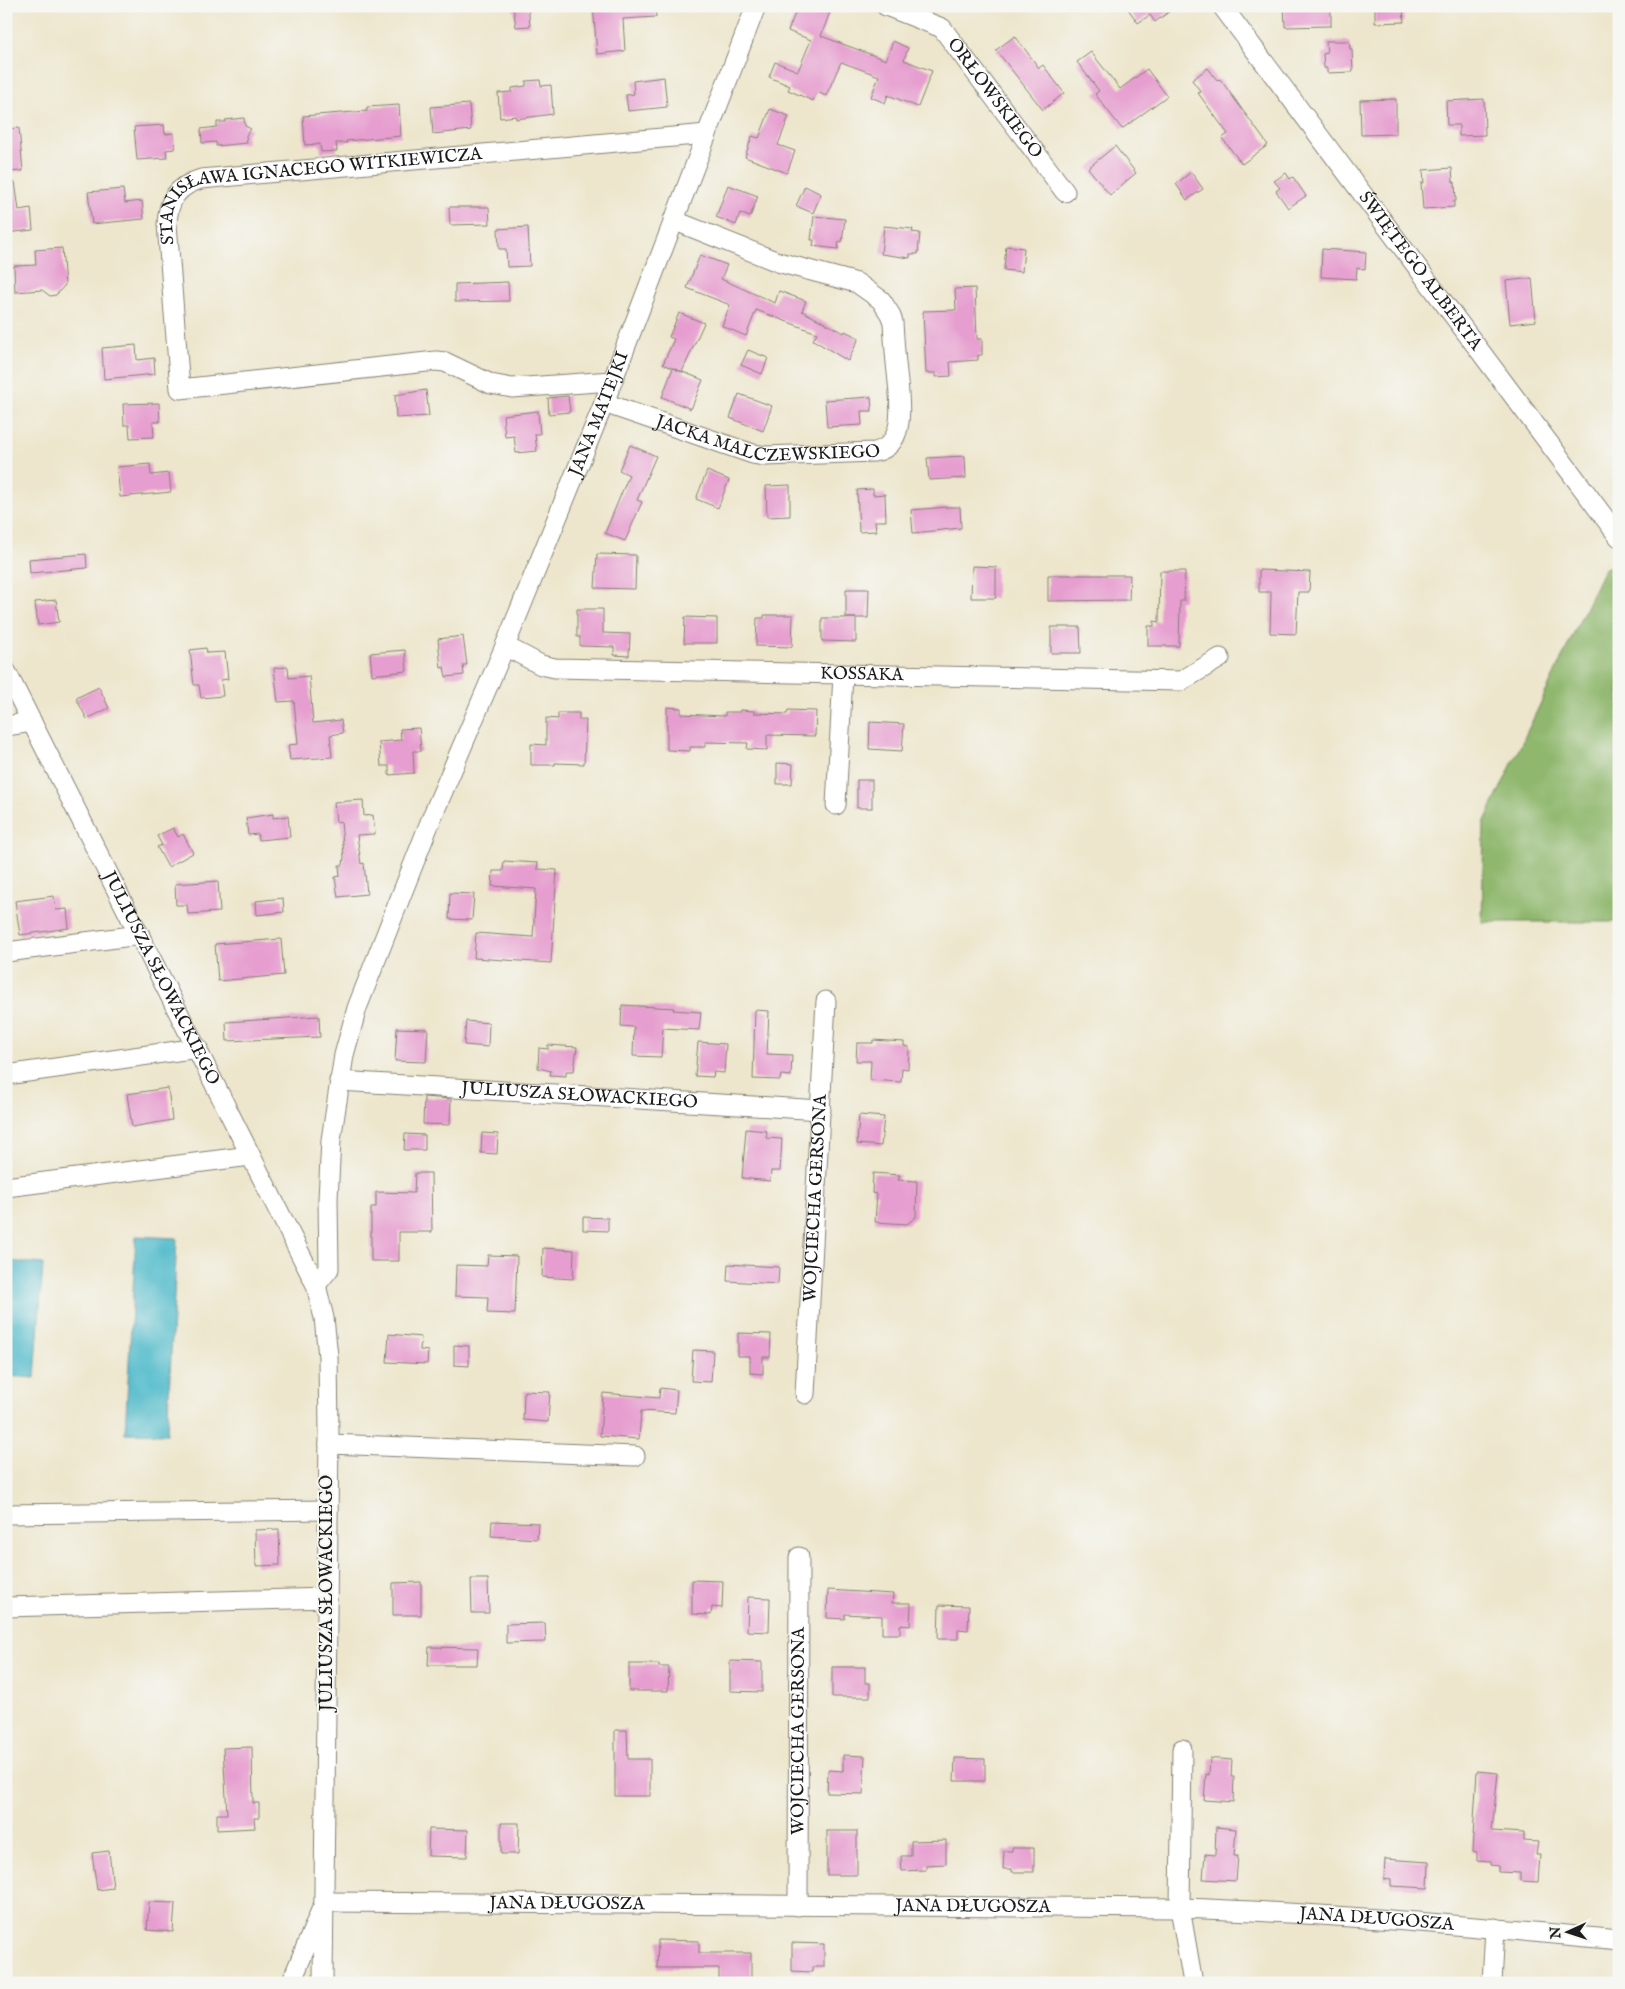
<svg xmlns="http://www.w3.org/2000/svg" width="1625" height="1989" font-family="'IM FELL English',serif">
<rect width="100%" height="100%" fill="#f6f6f2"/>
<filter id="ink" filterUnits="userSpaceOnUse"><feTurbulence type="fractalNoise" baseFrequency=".02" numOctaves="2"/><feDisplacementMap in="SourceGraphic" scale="10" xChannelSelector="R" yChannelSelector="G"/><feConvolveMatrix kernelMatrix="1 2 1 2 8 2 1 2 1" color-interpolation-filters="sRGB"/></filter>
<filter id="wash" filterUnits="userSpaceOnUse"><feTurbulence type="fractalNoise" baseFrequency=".0096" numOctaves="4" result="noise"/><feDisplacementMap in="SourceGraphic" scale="20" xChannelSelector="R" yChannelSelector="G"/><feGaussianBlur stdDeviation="1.12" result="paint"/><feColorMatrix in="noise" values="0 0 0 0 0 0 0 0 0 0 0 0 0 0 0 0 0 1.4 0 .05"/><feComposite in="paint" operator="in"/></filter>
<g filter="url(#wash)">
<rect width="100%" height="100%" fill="#ede6cc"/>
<path fill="#8fb76d" stroke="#566a44" d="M1619,561V922H1482L1484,823L1604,569Z"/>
<g fill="#4ebaca" stroke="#356b73">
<path d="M136,1236L177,1238L167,1434L125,1433Z"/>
<path d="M7,1261L43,1264L35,1378L6,1376Z"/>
</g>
<g id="blocks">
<g fill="#e69dcf">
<path d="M513,6H528L530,26L516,27Z"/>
<path d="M593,6H655L656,17L623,19L625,51L597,54Z"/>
<path d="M798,6H816L830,12L821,36L886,60L893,41L908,48L904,60L932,71L918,107L888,95L885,103L871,97L879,76L841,62L826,96L817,92L813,101L788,90L790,86L769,77L775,62L798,71L811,40L788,31Z"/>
<path d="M1126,6H1177L1155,22L1150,15L1138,23Z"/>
<path d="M1284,6H1331V26L1285,27Z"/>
<path d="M1375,6H1403L1404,22L1375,23Z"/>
<path d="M1015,36L1039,68L1043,65L1064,93L1043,110L996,50Z"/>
<path d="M1326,41H1349L1350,49H1352L1353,72L1327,73V68H1324L1323,54L1327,53Z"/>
<path d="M1091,52L1120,89L1147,69L1167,96L1122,129L1095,94L1099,91L1077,62Z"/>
<path d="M1208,68L1217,80L1220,79L1268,145L1242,164L1222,138L1228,134L1198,93L1201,92L1192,80Z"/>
<path d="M664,77L667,107L628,111L626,95L634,94L633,81Z"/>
<path d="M540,80L541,86L551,85L553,114L516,119V116L500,118L498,93L512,92V88L526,86V81Z"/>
<path d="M1396,99V134L1361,135L1360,100Z"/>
<path d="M1484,99L1485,135L1459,136V125H1447L1446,101Z"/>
<path d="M469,104L471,130L433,134L431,107Z"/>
<path d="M399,105L401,136L346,141L347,143H336L337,151L321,152L320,144L305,145L303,116L367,111V107Z"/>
<path d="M770,109L789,116L778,145L795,151L787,173L745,157L752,136L759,138Z"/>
<path d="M244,118L245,126L251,129L246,135L247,143L216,146V142L202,143L201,129L217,127V122H226L225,120Z"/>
<path d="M164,125L165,134L174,133L175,149L166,150L167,158L137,160L134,127Z"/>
<path d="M19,128L23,171L6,172V129Z"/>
<path d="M1115,146L1136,173L1110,195L1088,168Z"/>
<path d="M1452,168L1453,182H1455L1456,201H1454V207L1423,209L1421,183H1424L1423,170Z"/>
<path d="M1191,172L1203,189L1187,200L1176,184Z"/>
<path d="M1286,173L1290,179L1293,177L1306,196L1288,208L1276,191L1280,188L1274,181Z"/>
<path d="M15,182L19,210L31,208L33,230L6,233V183Z"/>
<path d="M728,185L758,196L750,217L740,213L736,225L716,217Z"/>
<path d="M805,186L821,194L813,213L796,206Z"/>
<path d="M123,189L125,203L142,201L144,219L92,224L88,192Z"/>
<path d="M449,207H489L490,224L450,225Z"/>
<path d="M814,216L845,219L842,242L839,241L838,249L813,246L814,240H811Z"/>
<path d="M884,226L913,229L912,232L920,233L918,254H910V258L881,254Z"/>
<path d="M528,227L530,266L507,267L506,249H499L498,229Z"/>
<path d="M1006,246L1024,248L1022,272L1004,270Z"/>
<path d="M62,248L65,285L56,295L50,296L42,290L15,292L14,266L36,265L35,250Z"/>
<path d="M1322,249L1366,252L1365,269L1357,268L1356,279L1321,277Z"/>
<path d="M700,255L727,265L721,279L775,303L779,291L806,301L802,311L844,333L845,331L859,338L848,361L813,340L817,333L756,310L746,336L722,326L730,305L687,288Z"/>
<path d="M1532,278L1536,321L1510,324L1506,281Z"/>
<path d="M508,282L509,301L455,302V284Z"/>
<path d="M975,288L977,339H982V355H978V360L950,362L951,376L936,377V373H926L923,311L956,310L955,289Z"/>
<path d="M679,313L704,323L682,372L663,364L674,339L669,337Z"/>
<path d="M136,345L137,360L154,358L155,374L104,379L102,348Z"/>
<path d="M748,350L768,358L762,374L741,365Z"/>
<path d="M673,368L703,380L691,409L662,397Z"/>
<path d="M426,390L429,416L396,418L395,395Z"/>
<path d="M739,394L772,406L763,431L730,418Z"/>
<path d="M568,396L570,412L549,414L548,398Z"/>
<path d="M871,397L872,411H861L862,425L827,427L825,400Z"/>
<path d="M159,403L160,422H153L154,437L130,438L129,425H124L123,404Z"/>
<path d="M538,411L540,434H535L537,451L516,453L514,436L505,437L503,415Z"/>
<path d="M630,445L656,456L637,500L642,502L625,541L605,533L629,475L619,470Z"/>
<path d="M965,456L966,478L929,480L927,458Z"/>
<path d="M150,464L151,475L169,473L171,492L120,497L117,467Z"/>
<path d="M707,471L729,480L718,508L696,499Z"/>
<path d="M790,485V516L767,517L766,486Z"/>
<path d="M873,489V495L885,494L886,521H875L876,531L859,532L857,490Z"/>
<path d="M948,507H960L961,528L913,533L911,510Z"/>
<path d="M86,554L87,568L30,573L29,559Z"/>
<path d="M597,554L636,555L635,589L595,588Z"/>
<path d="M972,566L996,567V598H971Z"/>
<path d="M1259,570L1310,572L1309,592H1298L1296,634L1270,633L1271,592H1259Z"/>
<path d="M1160,571H1185L1184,601H1180L1179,646H1148V626H1154V621L1159,622Z"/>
<path d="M1048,575H1130L1129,600L1048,601Z"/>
<path d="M846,589H869L868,618H846Z"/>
<path d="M56,600L59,622L38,625L35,602Z"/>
<path d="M577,609H603V633L630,634L629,656L614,655V647L580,646V637H577Z"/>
<path d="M764,615H793L792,647L756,646L757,618H764Z"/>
<path d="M685,617L717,618V643H684Z"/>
<path d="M822,618H856V642L822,641Z"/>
<path d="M1051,627H1080L1081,653H1051Z"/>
<path d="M463,636L467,665H463L464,675L446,677L444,667L441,668L438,639Z"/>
<path d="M206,648L207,653L225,652L228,679L221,680L223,696L201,698L199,685H194L190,650Z"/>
<path d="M405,650L407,671L372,675L370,653Z"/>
<path d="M288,667L289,678L309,676L313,723L341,720L343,733L330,735L332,757L290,760L288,745L298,744L294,701L278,702L274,668Z"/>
<path d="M99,687L109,708L87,719L76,698Z"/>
<path d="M667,707L681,708V714L725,716V712H740V710L754,711V713L787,714L788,710L816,711L815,736L767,735V750L747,749L748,743L705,742V747H690V751L667,750Z"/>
<path d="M558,713H579V720H586L584,764L555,763V765H531V744L546,745V718L558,719Z"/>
<path d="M870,722L904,724L902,751L869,749Z"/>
<path d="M419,728L421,751H413L414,773L389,775V766H381L379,742L401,740L400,729Z"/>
<path d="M777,763L793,764L792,784H777Z"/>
<rect x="857" y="780" width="15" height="28"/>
<path d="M363,800L364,816L373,815L375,834L357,835L361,864L364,863L367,894L338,897L335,877L340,876L339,865H343L344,857L341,821L336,822L334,802Z"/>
<path d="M273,814V818L288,816L290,837L259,840L258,834L248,835L246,818Z"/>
<path d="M173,828L178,837L183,834L193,853L168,867L157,847L162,845L157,836Z"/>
<path d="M504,861L538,863L537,869L557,870L551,963L474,958L476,933L533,937L536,889L492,886L493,871H503Z"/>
<path d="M218,881L220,912L188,914L187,905H176L175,884Z"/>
<path d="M450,893L474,894L472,920L449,919Z"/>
<path d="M54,896L56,910L67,909L69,928L20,935L15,901Z"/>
<path d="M283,898L284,912L257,915L256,901Z"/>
<path d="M281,939L284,975L218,981L215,944Z"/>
<path d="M622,1005L674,1008L673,1010L701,1012L699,1030L663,1028L661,1057L633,1056L634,1027L621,1026Z"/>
<path d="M755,1010L769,1011L767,1054L792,1055L791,1076L781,1075L780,1080L753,1079Z"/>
<path d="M319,1016L320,1037L227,1041L226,1022Z"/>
<path d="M466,1021L489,1023L488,1047L464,1045Z"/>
<path d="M397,1028L428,1029L426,1062L395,1061Z"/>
<path d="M873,1040L904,1042V1046L909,1047L908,1069L902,1068L901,1082L870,1080L871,1061H856L857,1043H873Z"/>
<path d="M698,1042L726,1044L724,1073L714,1072L713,1077L695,1076Z"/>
<path d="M548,1045L577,1047L574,1071H566V1076L550,1075L551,1071L538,1068L539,1048L548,1049Z"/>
<path d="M168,1088L172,1120L132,1127L127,1094Z"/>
<path d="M424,1097L451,1099L450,1125L423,1124Z"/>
<path d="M859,1115L884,1117L881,1146L857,1144Z"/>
<path d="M746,1129L767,1131L766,1138L782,1139L780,1171H771L770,1181L742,1178Z"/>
<path d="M482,1133L498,1134L497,1154L481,1153Z"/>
<path d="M405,1134L425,1135V1150H404Z"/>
<path d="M415,1173H431L432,1232H399V1261H371V1207H376V1192L414,1193Z"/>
<path d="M873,1173L900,1175L898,1180L917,1181L916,1217L907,1224L875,1222L877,1194L872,1193Z"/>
<path d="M583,1217L608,1218V1231L583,1230Z"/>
<path d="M543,1248L574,1250L573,1279L542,1277Z"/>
<path d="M488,1255L517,1256L515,1314L487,1313L488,1297L455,1296L456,1265L487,1266Z"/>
<path d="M728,1264L779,1267L778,1284L727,1281Z"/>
<path d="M738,1333L771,1334L770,1357H763V1374L750,1373V1356H738Z"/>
<path d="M389,1334L421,1337L420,1350L428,1351L427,1364L387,1362Z"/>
<path d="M454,1345L469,1346V1366L454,1365Z"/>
<path d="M693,1350L713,1351L711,1382L691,1381Z"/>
<path d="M660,1388L677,1390L675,1413L641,1411L639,1439L600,1436L603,1393L659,1398Z"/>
<path d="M524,1391L550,1392L548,1422L523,1420Z"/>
<path d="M492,1521L538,1523L537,1539L491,1536Z"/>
<path d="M279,1529L280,1565L256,1566L255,1530Z"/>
<path d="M471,1579H488L489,1613H472Z"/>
<path d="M692,1580L723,1581L722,1608L712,1607L711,1615L692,1614Z"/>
<path d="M421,1582V1615H393V1583Z"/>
<path d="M828,1590L893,1594L892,1603H911L910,1626L900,1625V1634H882V1616L845,1614V1619L827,1618Z"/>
<path d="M748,1597L770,1598L769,1632L747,1631Z"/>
<path d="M939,1605L969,1606L968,1630L958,1629V1639H938Z"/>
<path d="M545,1623L546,1642L506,1643V1624Z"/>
<path d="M429,1647L478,1648L477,1665H428Z"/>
<path d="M730,1661L762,1662V1692L730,1691Z"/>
<path d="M629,1664H659V1667H669L668,1691H629Z"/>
<path d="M832,1667H865V1683H870V1697H832Z"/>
<path d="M615,1730H627L628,1759H650V1796H615Z"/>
<path d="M252,1747L253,1803H259V1818H254L255,1828L217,1830V1814H227L223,1748Z"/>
<path d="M843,1755L865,1756L863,1794L827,1793L828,1770L843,1771Z"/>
<path d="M955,1758L985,1759V1781H954Z"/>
<path d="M1210,1758L1232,1760L1231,1777H1234L1233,1802L1204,1800L1206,1774L1209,1775Z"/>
<path d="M1477,1771L1498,1773L1492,1831L1524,1833V1841L1538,1842L1536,1855H1540L1538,1882L1520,1881V1873L1498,1872V1866L1490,1865V1862L1477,1861V1853L1472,1852Z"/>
<path d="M501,1823H519L518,1854H501Z"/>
<path d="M1216,1827L1236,1829L1234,1856H1238L1236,1881L1203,1879L1205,1854L1215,1855Z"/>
<path d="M429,1829L468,1830L467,1857L428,1856Z"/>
<rect x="827" y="1831" width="30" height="44"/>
<path d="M946,1840V1864L926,1865V1870L902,1871L901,1856H911V1841Z"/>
<path d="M1012,1848H1034V1872H1012V1869H1003L1004,1851H1012Z"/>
<path d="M109,1851L113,1888L97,1890L92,1853Z"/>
<path d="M1385,1859L1429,1862L1428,1888L1391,1886V1880L1384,1879Z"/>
<path d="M149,1902L175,1903L173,1932L147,1930Z"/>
<path d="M658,1940L699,1941V1953H751V1983H719V1968H657Z"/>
<path d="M792,1943L824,1944V1967H812V1972L792,1971Z"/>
</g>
</g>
</g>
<g filter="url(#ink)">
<use href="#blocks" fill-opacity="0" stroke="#848174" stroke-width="1"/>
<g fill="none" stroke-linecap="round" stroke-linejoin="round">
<defs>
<g id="minor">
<path id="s1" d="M886,6L942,28L1065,192"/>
<path id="s2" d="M1222,6L1619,537"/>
<path id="s3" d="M612,381L512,388L491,384L445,362L436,361L180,389L167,224C168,200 177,186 201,179L707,134"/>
<path id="s4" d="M604,403L753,454L766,456L874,452C909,446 899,397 897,372C895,356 894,339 893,322L890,314L881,300L857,283L778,262L673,220"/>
<path id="s5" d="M505,646L541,665L555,668L1181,681L1220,658"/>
<path id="s6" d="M6,671L316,1285L324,1318L328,1356L329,1433L323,1983"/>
<path d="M6,726L32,722"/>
<path d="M836,805L843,675"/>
<path d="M6,952L140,935"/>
<path d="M6,1075L198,1048"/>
<path id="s7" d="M339,1081L821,1110"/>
<path d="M6,1187L250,1156"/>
<path id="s8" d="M316,1285L329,1269L328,1199L331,1140L344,1055L357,1008L432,817L505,646L604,403L756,6"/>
<path id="s9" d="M805,1394L826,1001"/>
<path d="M329,1444L635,1456"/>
<path d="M6,1514L328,1510"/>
<path d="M6,1607L327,1598"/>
<path d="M1182,1749L1180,1908L1193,1983"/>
<path id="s10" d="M325,1902L1180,1908C1327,1913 1473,1926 1619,1940"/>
<path id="s11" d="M798,1906L799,1557"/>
<path d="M291,1983L321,1910"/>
<path d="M1492,1983L1495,1928"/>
</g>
</defs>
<use href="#minor" stroke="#848174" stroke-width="21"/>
<use href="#minor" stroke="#fff" stroke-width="19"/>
</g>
</g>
<g text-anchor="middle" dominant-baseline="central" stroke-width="4" stroke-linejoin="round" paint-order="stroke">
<g font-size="18" fill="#1c1c1c" stroke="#f6f6f2">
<text stroke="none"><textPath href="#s1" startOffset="148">ORŁOWSKIEGO</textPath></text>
<text stroke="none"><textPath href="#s3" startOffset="766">STANISŁAWA IGNACEGO WITKIEWICZA</textPath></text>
<text stroke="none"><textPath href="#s2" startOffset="331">ŚWIĘTEGO ALBERTA</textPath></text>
<text stroke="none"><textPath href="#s8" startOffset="926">JANA MATEJKI</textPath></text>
<text stroke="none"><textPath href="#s4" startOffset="170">JACKA MALCZEWSKIEGO</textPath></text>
<text stroke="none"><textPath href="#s5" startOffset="362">KOSSAKA</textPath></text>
<text stroke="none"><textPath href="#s6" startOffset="344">JULIUSZA SŁOWACKIEGO</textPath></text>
<text stroke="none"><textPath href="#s7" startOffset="241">JULIUSZA SŁOWACKIEGO</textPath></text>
<text stroke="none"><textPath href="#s9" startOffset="196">WOJCIECHA GERSONA</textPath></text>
<text transform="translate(327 1593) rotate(-90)">JULIUSZA SŁOWACKIEGO</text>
<text stroke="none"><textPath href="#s11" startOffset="175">WOJCIECHA GERSONA</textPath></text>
<text stroke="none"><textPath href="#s10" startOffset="242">JANA DŁUGOSZA</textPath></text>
<text stroke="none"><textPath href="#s10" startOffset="648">JANA DŁUGOSZA</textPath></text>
<text stroke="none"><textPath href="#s10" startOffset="1052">JANA DŁUGOSZA</textPath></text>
</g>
</g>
<rect width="1625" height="1989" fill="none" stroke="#f6f6f2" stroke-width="25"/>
<g transform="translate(1568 1932) rotate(267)" stroke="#f6f6f2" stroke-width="4" paint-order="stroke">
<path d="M0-4L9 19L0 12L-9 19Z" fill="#1c1c1c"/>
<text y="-8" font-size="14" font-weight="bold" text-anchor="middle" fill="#1c1c1c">N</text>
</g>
</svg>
